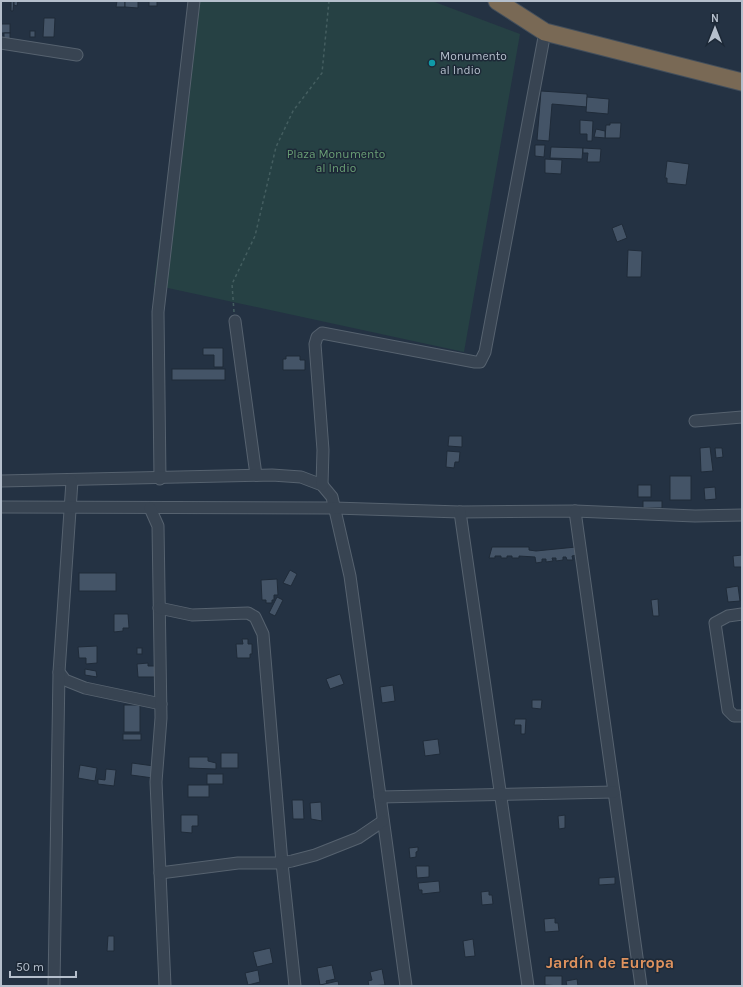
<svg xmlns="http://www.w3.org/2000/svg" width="743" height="987" font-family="Karla,sans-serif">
<rect width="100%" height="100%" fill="#243243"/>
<path fill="#264144" d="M190,1H432L520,34L464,352L154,285Z"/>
<g fill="#445467" stroke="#1f2b39">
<path d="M11,1H14L13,11H11Z"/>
<path d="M14,1H18L17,6L14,5Z"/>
<path d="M117,1H125V7H116Z"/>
<path d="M125,1H138V8L125,7Z"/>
<rect x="149" y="1" width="8" height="5"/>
<path d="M44,18H55L54,37H43Z"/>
<rect x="1" y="24" width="9" height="9"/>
<rect x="30" y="31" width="5" height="6"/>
<rect x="4" y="33" width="6" height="6"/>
<path d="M541,91L587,94V107L552,104L549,141L537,140Z"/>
<path d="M587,97L609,99L608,114L586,112Z"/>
<path d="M580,120L593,121L592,141H587V134H580Z"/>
<path d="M610,123H621L620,138H605L606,125H610Z"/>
<path d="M596,129L605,131V138L594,137Z"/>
<path d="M535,145H545L544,157L535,156Z"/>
<path d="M551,147L583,148L582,159L550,158Z"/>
<path d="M583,148L601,149L600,162H587L588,153H583Z"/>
<path d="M545,159L562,160L561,174L545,173Z"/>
<path d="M667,161L689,164L686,185L667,183V178H665Z"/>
<path d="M622,224L627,238L617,242L612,228Z"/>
<path d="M628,250L642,251L641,277H627Z"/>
<path d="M203,348H223V367H214V355H203Z"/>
<path d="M286,356H300V360H305V370H283V359H286Z"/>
<rect x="172" y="369" width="53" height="11"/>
<path d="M449,436H462V447L448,446Z"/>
<path d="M710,447L713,471L701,472L700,448Z"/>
<path d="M715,448H722L723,457L716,458Z"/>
<path d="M447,451L460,452L459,462H455L454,468L446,467Z"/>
<rect x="670" y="476" width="21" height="24"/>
<rect x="638" y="485" width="13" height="12"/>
<path d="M715,487L716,499L705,500L704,488Z"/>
<rect x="643" y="501" width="19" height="7"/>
<path d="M492,547H529V550L536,551L576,547L577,555L572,556L573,560H567L566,557H563V560L556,561V558H552L553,561L546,562V559H542V562L536,563L535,557L519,556V558H512V556H507V558H501V556H495V558H489Z"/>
<path d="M742,555V567H734L733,556Z"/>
<path d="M290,570L297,574L291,586L283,583Z"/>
<rect x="79" y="573" width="37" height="18"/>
<path d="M277,579L278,595H274V600H272V603H266V600H262L261,580Z"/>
<path d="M738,586L740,601L728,602L726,588Z"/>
<path d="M277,597L283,600L275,616L269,613Z"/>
<path d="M658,599L659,616H653L651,600Z"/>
<path d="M114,614H128L129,628H123V631L114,632Z"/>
<path d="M242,639H248V644H252V654H250V658H237L236,644H243Z"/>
<path d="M97,646V663L86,664V658H79L78,647Z"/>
<rect x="137" y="648" width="5" height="6"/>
<path d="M148,663V666H157V677H138L137,664Z"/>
<path d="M85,669L96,671L97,677L85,675Z"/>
<path d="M340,674L344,684L330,689L326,679Z"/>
<path d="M393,685L395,701L382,703L380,687Z"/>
<path d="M532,700H542L541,709L532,708Z"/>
<rect x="124" y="705" width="16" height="27"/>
<path d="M515,719H526L525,734H521V725H514Z"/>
<rect x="123" y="734" width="18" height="6"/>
<path d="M438,739L440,754L425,756L423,741Z"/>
<rect x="221" y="753" width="17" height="15"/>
<path d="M189,757H208V761L216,763V769L189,768Z"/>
<path d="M132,763L154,766L153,778L131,775Z"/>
<path d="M80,765L97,768L95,781L78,778Z"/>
<path d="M106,769L116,770L114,786L98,784V779L105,780Z"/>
<rect x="207" y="774" width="16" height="10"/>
<rect x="188" y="785" width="21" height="12"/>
<path d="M292,800H303L304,819H293Z"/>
<path d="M321,802L322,821L311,819L310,803Z"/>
<path d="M181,815H198V826H192V833L181,832Z"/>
<path d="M565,815V828L559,829L558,816Z"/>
<path d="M418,847V851L416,852V857L410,858L409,848Z"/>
<path d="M416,866H429V877L417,878Z"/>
<path d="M615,877V884L599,885V878Z"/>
<path d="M439,881L440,892L422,894V890H419L418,883Z"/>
<path d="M489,891V895H492L493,904L482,905L481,892Z"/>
<path d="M555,918V923H558L559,931L545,932L544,919Z"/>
<path d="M108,936H114V951H107Z"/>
<path d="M473,939L475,956L465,957L463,941Z"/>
<path d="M270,948L273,963L257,967L253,952Z"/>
<path d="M332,965L335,979L326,981L327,984L320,985L317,968Z"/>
<path d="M382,969L385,985L369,986L368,981L372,980L370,972Z"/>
<path d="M258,970L260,982L248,985L245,973Z"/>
<path d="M545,976H562V986L545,985Z"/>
<path d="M577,979L578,986H567L566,981Z"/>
<path d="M338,981L339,986H317L320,985Z"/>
</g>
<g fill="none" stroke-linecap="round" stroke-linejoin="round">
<defs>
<g id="minor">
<path d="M1,43L77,55"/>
<path d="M235,321L256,475"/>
<path d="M695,421L742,417"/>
<path d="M160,479L158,312L194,1"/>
<path d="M1,481L272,475L301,477L322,485L332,497L350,576L406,986"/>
<path d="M72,481L59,672L65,680L85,688L161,704"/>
<path d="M322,485L323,450L315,344L317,337L322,333L475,362H480L485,352L545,32"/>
<path d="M1,507L334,508L460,512L575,511L695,516L742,515"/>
<path d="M150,508L158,526L161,718L156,782L165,986"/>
<path d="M575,511L641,986"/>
<path d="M460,512L528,986"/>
<path d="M159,608L192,615L248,613L255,617L263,634L282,863L295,986"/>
<path d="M742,614L728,616L715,623L728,710L734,716H742"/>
<path d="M380,797L614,792"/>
<path d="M160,873L238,863H282L292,861L315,855L358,838L383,821"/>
<path d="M54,986L59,672"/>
</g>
<path id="highway" d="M497,1L545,32L742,82"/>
</defs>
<use href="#minor" stroke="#56626f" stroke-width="13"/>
<use href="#highway" stroke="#434f5c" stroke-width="19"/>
<path stroke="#445e60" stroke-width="1.5" stroke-dasharray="3 3" stroke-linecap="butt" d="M234,312L232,284L255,236L276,147L293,111L322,73L329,1"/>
<use href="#minor" stroke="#384452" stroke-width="11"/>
<use href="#highway" stroke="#796955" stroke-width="17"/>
</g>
<circle fill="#0f9aa8" stroke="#1d2937" stroke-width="1.5" cx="432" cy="63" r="4"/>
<g text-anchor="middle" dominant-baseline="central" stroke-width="3" stroke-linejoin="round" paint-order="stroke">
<g font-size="12" fill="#b5bfcc" stroke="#1d2937" text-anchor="start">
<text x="440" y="56">Monumento<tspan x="440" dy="14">al Indio</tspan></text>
</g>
<g font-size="12" fill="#6a9f75" stroke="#1d2937">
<text x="336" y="154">Plaza Monumento<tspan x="336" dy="14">al Indio</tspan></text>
</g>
<g font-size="16" font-weight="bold" fill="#de925e" stroke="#1d2937">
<text x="610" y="962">Jardín de Europa</text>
</g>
</g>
<rect width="743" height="987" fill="none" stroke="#b5bfcc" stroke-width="4"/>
<g transform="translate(715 28)" stroke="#1d2937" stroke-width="3" paint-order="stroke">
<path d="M0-3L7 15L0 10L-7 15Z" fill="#b5bfcc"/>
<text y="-6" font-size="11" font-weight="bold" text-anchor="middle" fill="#b5bfcc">N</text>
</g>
<path d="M10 971v6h66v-6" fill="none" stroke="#b5bfcc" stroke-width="2"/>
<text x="16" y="971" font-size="12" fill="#b5bfcc" stroke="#1d2937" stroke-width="3" paint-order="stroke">50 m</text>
</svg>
